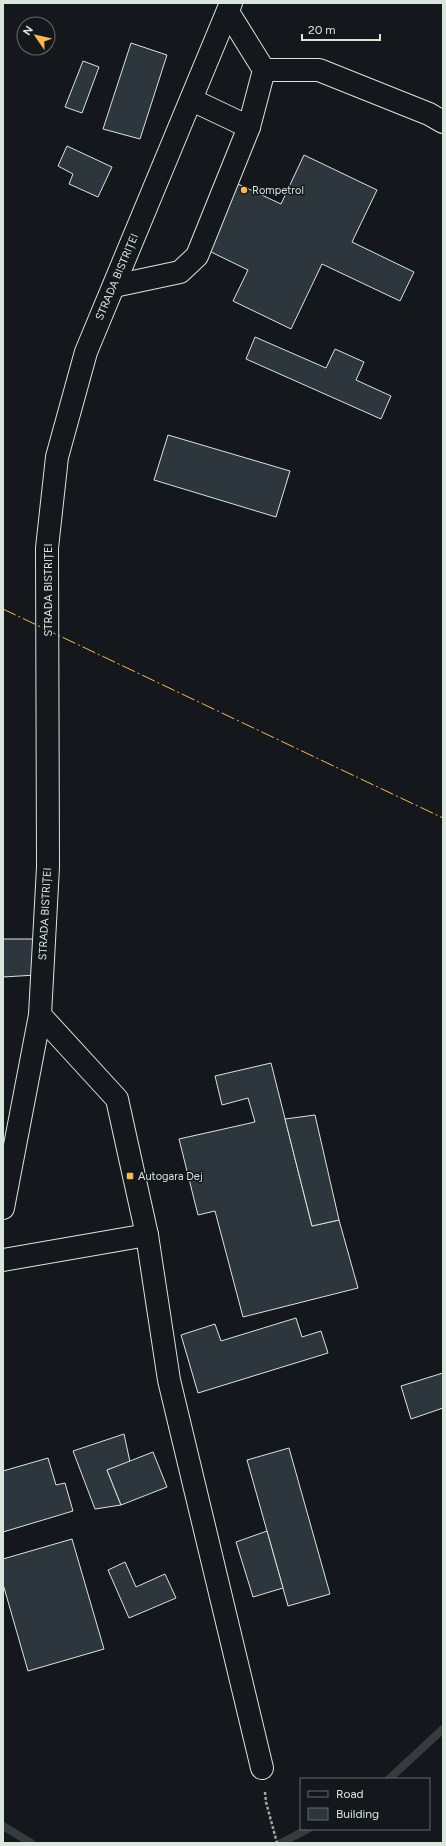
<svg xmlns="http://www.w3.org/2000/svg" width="446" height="1846" font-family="Figtree,sans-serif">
<rect width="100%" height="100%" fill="#14181c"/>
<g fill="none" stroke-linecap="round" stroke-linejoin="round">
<g stroke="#363b3e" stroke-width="8">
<path d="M389,1779L443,1729"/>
<path d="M3,1826L31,1843"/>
<path d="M281,1843L308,1829"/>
</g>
</g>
<g fill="#2c363c" stroke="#d8e6dc">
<path d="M131,43L167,55L140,139L103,129Z"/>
<path d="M83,61L99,67L82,113L65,107Z"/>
<path d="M67,146L112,167L98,197L69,184L73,174L58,166Z"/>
<path d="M304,155L377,190L352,242L414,272L400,301L322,264L291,329L233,301L248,270L207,250L238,184L281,204Z"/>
<path d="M255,337L326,368L335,349L364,362L356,380L391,396L381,419L246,359Z"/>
<path d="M168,435L290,471L276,517L154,480Z"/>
<path d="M3,939H37L36,975L3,977Z"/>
<path d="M271,1063L312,1226L339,1220L358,1288L243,1317L215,1211L198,1215L179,1139L255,1122L248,1098L222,1105L215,1076Z"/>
<path d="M315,1115L339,1220L312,1226L285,1119Z"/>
<path d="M296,1318L302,1337L321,1331L328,1353L198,1393L181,1335L215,1324L221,1341Z"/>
<path d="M443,1373V1408L411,1419L401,1386Z"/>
<path d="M124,1434L130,1462L107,1470L121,1505L95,1509L73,1451Z"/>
<path d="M289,1448L330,1594L288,1606L247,1460Z"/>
<path d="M153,1452L167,1487L121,1505L107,1470Z"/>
<path d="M48,1458L56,1485L65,1483L73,1511L3,1532V1471Z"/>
<path d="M267,1531L283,1588L253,1597L236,1542Z"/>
<path d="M72,1539L104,1649L28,1671L3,1584V1559Z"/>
<path d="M125,1562L136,1587L165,1574L176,1598L129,1618L108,1570Z"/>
</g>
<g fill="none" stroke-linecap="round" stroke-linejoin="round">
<defs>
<g id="minor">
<path d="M264,70H319L429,114L443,122"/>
<path d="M192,100L249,127"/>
<path d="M114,286L180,272L197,256L249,127L264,70L228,12"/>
<path d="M40,1015L117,1099L147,1235L169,1380L262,1768"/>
<path d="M3,1260L147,1235"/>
</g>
<path id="highway" d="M3,1208L40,1015L48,867L47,548L57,457L86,352L231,3"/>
</defs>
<use href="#minor" stroke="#d8e6dc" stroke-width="24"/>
<use href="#highway" stroke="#d8e6dc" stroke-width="24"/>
<path stroke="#9da8a2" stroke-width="2.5" stroke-dasharray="3 2" stroke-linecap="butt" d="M265,1792L266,1802L277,1843"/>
<use href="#minor" stroke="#14181c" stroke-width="22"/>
<use href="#highway" stroke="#14181c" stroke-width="22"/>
<path stroke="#ffb74d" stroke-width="1" stroke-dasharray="14 3 2 3" stroke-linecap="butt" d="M3,609L443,818"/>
</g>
<g fill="#ffb74d" stroke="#14181c" stroke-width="1.5">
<circle cx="244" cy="190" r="4"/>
<rect x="126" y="1172" width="8" height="8" rx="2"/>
</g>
<g text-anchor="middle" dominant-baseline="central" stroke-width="3" stroke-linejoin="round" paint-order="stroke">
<g font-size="11" fill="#d8e6dc" stroke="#14181c" text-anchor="start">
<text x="252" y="190">Rompetrol</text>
<text x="138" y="1176">Autogara Dej</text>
</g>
<g font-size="11" fill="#d8e6dc" stroke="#14181c">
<text transform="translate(117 277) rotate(-67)">STRADA BISTRIȚEI</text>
<text transform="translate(48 590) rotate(-90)">STRADA BISTRIȚEI</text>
<text transform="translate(45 914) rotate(-87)">STRADA BISTRIȚEI</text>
</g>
</g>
<rect width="446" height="1846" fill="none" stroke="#d8e6dc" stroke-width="8"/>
<rect x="300" y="1778" width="130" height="52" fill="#14181c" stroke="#626a69"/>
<rect x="308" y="1791" width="20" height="6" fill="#14181c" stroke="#626a69"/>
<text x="336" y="1798" font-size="12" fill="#d8e6dc">Road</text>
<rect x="308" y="1808" width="20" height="12" fill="#2c363c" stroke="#626a69"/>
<text x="336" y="1818" font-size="12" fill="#d8e6dc">Building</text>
<g transform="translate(36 36) rotate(304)"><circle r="19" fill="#14181c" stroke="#626a69"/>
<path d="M0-3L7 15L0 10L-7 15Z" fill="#ffb74d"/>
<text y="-6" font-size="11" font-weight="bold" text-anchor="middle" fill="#d8e6dc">N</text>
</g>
<path d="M302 34v6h78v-6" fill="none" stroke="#d8e6dc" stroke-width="2"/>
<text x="308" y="34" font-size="12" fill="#d8e6dc" stroke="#14181c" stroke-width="3" paint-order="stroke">20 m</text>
</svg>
